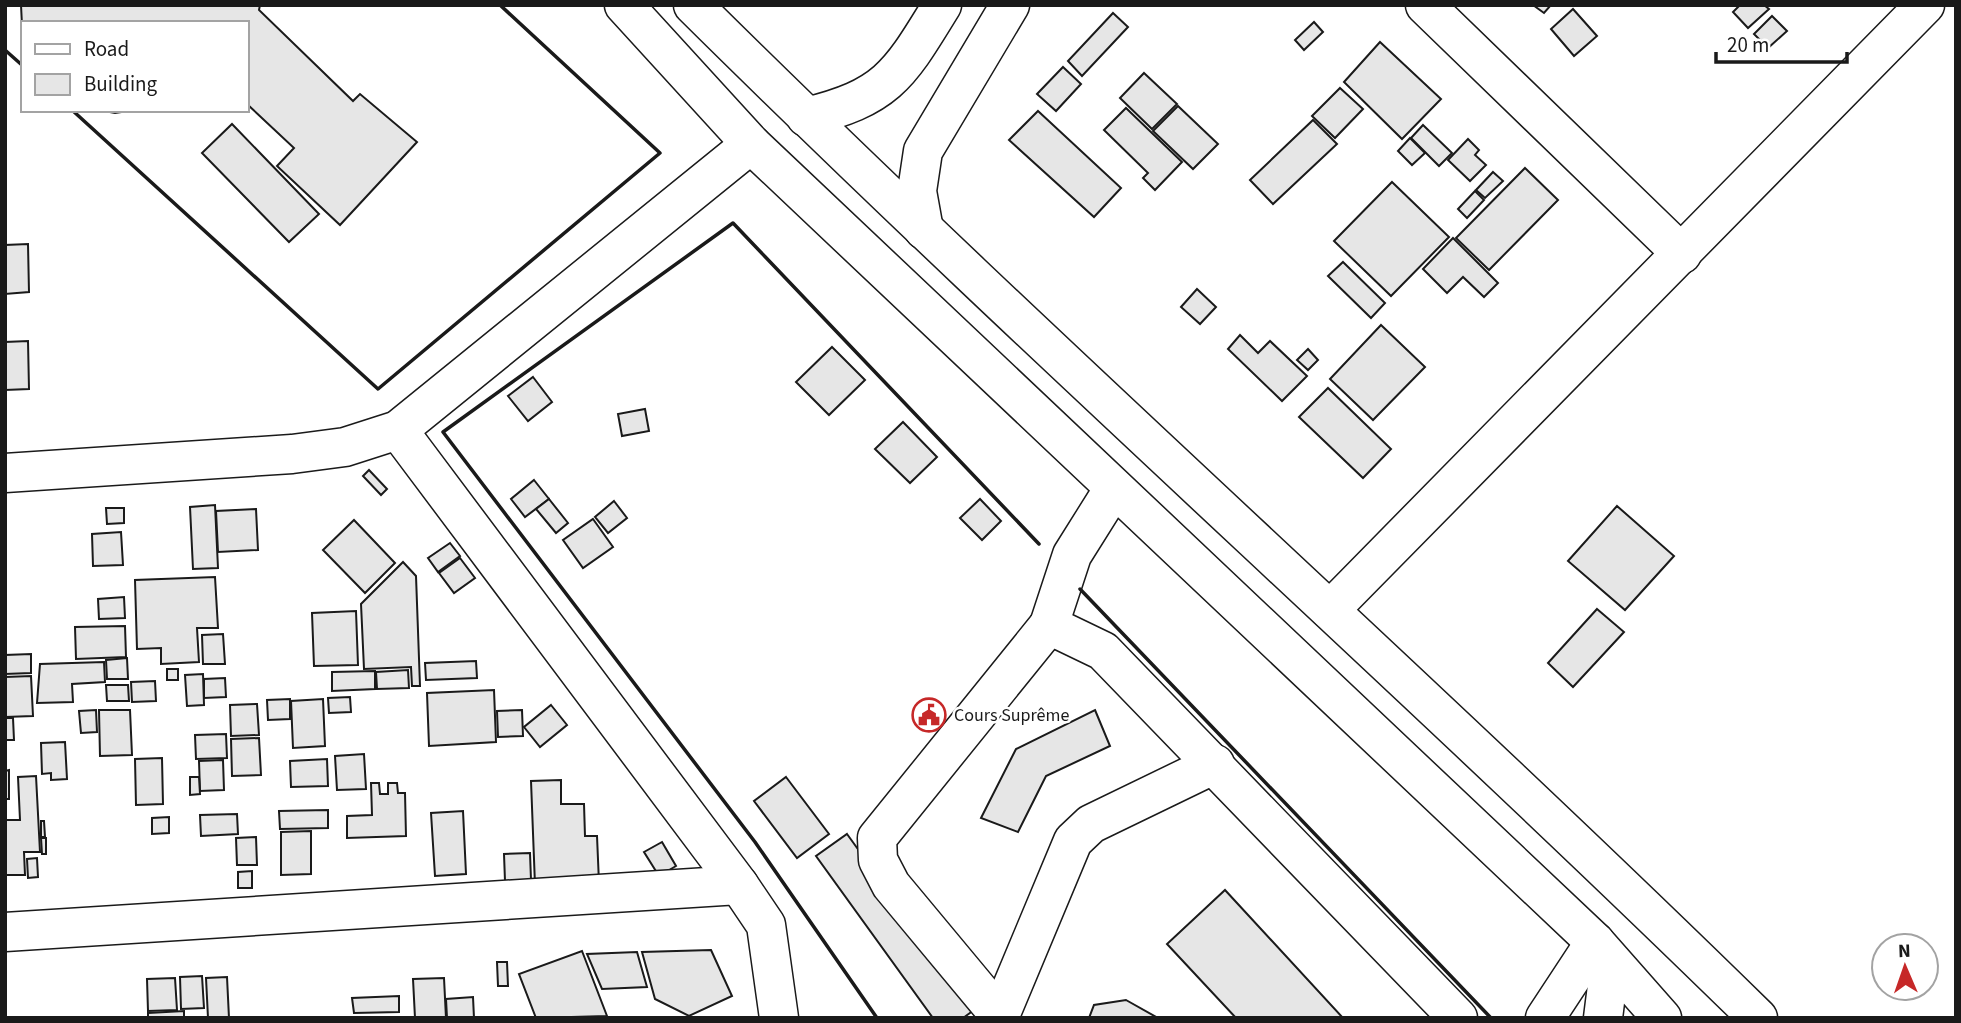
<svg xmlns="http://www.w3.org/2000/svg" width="1961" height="1023" font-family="'Source Sans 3',sans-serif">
<rect width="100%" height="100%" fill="#fff"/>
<g fill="#e6e6e6" stroke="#1a1a1a" stroke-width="2">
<path d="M21,5H260L259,10L353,101L360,94L417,142L340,225L277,166L294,148L247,104V23H23V46Z"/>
<path d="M1533,5H1551L1544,13Z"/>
<path d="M1740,5H1764L1769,9L1748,28L1733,12Z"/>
<path d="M1573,9L1597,36L1574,56L1551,29Z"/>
<path d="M1113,13L1128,27L1082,76L1068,61Z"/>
<path d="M1772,16L1787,31L1768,48L1754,34Z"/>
<path d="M1314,22L1323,32L1304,50L1295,40Z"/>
<path d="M1380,42L1441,99L1402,139L1344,82Z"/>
<path d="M1063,67L1081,84L1056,111L1037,94Z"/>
<path d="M1144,73L1177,104L1152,129L1120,98Z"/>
<path d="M1340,88L1363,109L1335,138L1312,116Z"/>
<path d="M1178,106L1218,144L1193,169L1153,131Z"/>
<path d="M1126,108L1182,162L1155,190L1143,178L1148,173L1104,130Z"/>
<path d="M99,110H135L115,113Z"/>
<path d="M1038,111L1121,188L1094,217L1009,140Z"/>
<path d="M1313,120L1337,144L1273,204L1250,180Z"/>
<path d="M232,124L319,214L289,242L202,153Z"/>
<path d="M1423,125L1452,153L1439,166L1411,138Z"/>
<path d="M1410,138L1425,153L1412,165L1398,151Z"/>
<path d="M1468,139L1479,150L1475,155L1486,165L1470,181L1448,160Z"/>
<path d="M1525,168L1558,200L1489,270L1456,238Z"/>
<path d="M1493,172L1503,181L1485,198L1476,190Z"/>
<path d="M1392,182L1449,237L1391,296L1334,241Z"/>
<path d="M1475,191L1484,200L1467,218L1458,209Z"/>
<path d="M1453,238L1498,283L1484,297L1463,277L1447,293L1423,269Z"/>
<path d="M28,244L29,292L5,294V245Z"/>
<path d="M1343,262L1385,303L1371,318L1328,276Z"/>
<path d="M1197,289L1216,307L1200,324L1181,307Z"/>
<path d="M1381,325L1425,367L1373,420L1330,379Z"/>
<path d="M1240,335L1258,353L1270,341L1307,376L1282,401L1228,349Z"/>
<path d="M28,341L29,389L5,390V342Z"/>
<path d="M832,347L865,380L829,415L796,382Z"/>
<path d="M1308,349L1318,360L1308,370L1297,360Z"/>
<path d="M533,377L552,402L528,421L508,396Z"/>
<path d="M1328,388L1391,449L1363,478L1299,417Z"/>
<path d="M645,409L649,431L622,436L618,414Z"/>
<path d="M903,422L937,457L910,483L875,449Z"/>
<path d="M369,470L387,489L381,495L363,476Z"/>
<path d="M534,480L549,499L525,517L511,499Z"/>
<path d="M549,499L568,523L556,533L536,509Z"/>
<path d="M980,499L1001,521L982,540L960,518Z"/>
<path d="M614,501L627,518L608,533L595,517Z"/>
<path d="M215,505L218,568L193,569L190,507Z"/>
<path d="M1617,506L1674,556L1625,610L1568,561Z"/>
<path d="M106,508H124V523L107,524Z"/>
<path d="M256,509L258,550L218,552L216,511Z"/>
<path d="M593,519L613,547L583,568L563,540Z"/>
<path d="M354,520L395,563L365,593L323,550Z"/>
<path d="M121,532L123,565L93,566L92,534Z"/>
<path d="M450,543L460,556L438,572L428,558Z"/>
<path d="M460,558L475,578L454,593L439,573Z"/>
<path d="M403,562L416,576L420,686H412L411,667L364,669L361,604Z"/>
<path d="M215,577L218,628H197L199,662L161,664V648L137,649L135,580Z"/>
<path d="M124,597L125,618L99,619L98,599Z"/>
<path d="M1597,609L1624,632L1573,687L1548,663Z"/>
<path d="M356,611L358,665L314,666L312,613Z"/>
<path d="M125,626L126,657L76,659L75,627Z"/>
<path d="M223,634L225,664H203L202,635Z"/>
<path d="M31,654V673L5,674V655Z"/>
<path d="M127,658L128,679H107L106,660Z"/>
<path d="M476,661L477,678L426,680L425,663Z"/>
<path d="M104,662L105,682L72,684L73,702L37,703L40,664Z"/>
<rect x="167" y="669" width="11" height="11"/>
<path d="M408,670L409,688L377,689L376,672Z"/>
<path d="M375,671V689L332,691V672Z"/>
<path d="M203,674L204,705L187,706L185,675Z"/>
<path d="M31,676L33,716L5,717V677Z"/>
<path d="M225,678L226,697L204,698V679Z"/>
<path d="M155,681L156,701L132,702L131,682Z"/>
<path d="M106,685H128L129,701H107Z"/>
<path d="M494,690L496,742L429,746L427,693Z"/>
<path d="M350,697L351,712L329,713L328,698Z"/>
<path d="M290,699V719L268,720L267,700Z"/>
<path d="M323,699L325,746L293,748L291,701Z"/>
<path d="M257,704L259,735L231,736L230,705Z"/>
<path d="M551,705L567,725L540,747L524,727Z"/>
<path d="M96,710L97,732L81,733L79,711Z"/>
<path d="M99,710H130L132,755L100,756Z"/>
<path d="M522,710L523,736L498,737L497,711Z"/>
<path d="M1095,710L1110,746L1046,776L1018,832L981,818L1016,749Z"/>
<path d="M5,718H13L14,740H5Z"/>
<path d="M226,734L227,758L196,759L195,735Z"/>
<path d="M259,738L261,775L232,776L231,739Z"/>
<path d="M65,742L67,779L51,780V773L42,774L41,743Z"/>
<path d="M364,754L366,789L337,790L335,756Z"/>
<path d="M162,758L163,804L136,805L135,759Z"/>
<path d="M327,759L328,786L291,787L290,761Z"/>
<path d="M223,760L224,790L200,791L199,761Z"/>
<path d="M9,770V799H5V771Z"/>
<path d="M36,776L40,852H24L25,875H5V820H20L18,777Z"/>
<path d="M190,777H199L200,794L190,795Z"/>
<path d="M786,777L829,834L797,858L754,801Z"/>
<path d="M561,780V804H584L585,836H597L599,883L535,885L531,781Z"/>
<path d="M371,783H379L380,794H388V783H397L398,793H405L406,836L347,838V816L372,815Z"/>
<path d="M328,810V828L280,829L279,811Z"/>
<path d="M463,811L466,874L435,876L431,813Z"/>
<path d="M237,814L238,834L201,836L200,815Z"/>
<path d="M169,817V833L152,834V818Z"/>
<path d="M41,821H44L45,837H41Z"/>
<path d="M311,831V874L281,875V832Z"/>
<path d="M847,834L974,1010L963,1018H933L816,856Z"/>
<path d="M256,837L257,865H237L236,838Z"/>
<path d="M41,838H46V854H42Z"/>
<path d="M662,842L676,866L659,876L644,852Z"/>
<path d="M530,853L531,880L505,881L504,854Z"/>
<path d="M37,858L38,877L28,878L27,859Z"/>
<path d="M252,871V888H238V872Z"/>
<path d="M1225,890L1343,1018H1236L1167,944Z"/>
<path d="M711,950L732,996L689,1016L655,999L642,952Z"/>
<path d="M582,951L607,1016L536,1018L519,974Z"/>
<path d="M637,952L647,987L602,989L587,954Z"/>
<path d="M497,962H507L508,986H498Z"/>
<path d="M202,976L204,1008L181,1009L180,977Z"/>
<path d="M227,977L229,1018H208L206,978Z"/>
<path d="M175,978L177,1010L148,1011L147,979Z"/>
<path d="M444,978L446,1018H415L413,979Z"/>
<path d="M399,996V1012L354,1013L352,998Z"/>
<path d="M473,997L474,1018H447L446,999Z"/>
<path d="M1126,1000L1158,1018H1089L1094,1005Z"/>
<path d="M184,1011V1018H148V1013Z"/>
</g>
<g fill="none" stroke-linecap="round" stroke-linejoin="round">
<defs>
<g id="minor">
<path d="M1425,5L1682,254"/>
<path d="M806,117C888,97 899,75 942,5"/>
<path d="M924,230L917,191L923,151L1010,5"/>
<path d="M398,430L739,885L766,925L779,1018"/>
<path d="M5,473L292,454L345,447L398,430L751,144"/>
<path d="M1330,610L1925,5"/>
<path d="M1049,625L1072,555L1114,488"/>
<path d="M5,932L739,885"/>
<path d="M1000,1016L891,885L878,860L877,838L1049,625L1103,651L1458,1018"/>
<path d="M999,1018L1073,841L1091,824L1215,764"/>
<path d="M1545,1018L1595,942"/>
</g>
<g id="highway">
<path d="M624,5L751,144L1595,942L1662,1018"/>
<path d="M693,5C1041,350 1408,675 1758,1018"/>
<path d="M1603,1018L1610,962"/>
</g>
</defs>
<use href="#minor" stroke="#1a1a1a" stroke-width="41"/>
<use href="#highway" stroke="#1a1a1a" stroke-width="41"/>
<use href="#minor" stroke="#fff" stroke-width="38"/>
<use href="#highway" stroke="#fff" stroke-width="38"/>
<g stroke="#1a1a1a" stroke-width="3.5">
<path d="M5,50L23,66"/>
<path d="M72,110L378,389L660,153L500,5"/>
<path d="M1080,589L1491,1018"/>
<path d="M877,1018L755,842L443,432L733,223L1039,544"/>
</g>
</g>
<defs>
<symbol id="civic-ring" viewBox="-11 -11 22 22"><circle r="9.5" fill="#fff" stroke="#c62828" stroke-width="1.5"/><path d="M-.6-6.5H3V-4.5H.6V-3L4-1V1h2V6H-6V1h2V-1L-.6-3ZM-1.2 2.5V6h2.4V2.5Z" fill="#c62828"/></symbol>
</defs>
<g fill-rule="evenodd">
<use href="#civic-ring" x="910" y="696" width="38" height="38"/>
</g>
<g text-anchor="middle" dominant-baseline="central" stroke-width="5" stroke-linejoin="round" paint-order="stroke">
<g font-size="18" fill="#1a1a1a" stroke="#fff" text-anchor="start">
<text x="954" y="715">Cours Suprême</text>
</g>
</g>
<rect width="1961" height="1023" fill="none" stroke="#1a1a1a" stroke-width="14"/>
<rect x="21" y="21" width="228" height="91" fill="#ffffff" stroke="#a3a3a3" stroke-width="2"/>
<rect x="35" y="44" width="35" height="10" fill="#ffffff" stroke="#a3a3a3" stroke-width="2"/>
<text x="84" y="56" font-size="21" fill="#1a1a1a">Road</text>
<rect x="35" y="74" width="35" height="21" fill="#e6e6e6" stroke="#a3a3a3" stroke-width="2"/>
<text x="84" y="91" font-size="21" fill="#1a1a1a">Building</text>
<g transform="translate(1905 967) rotate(358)"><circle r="33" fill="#ffffff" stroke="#a3a3a3" stroke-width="2"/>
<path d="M0-5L12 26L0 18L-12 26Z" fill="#c62828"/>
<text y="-10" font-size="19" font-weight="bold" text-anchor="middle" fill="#1a1a1a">N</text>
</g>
<path d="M1716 52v10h131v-10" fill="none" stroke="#1a1a1a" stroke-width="3.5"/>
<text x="1727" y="52" font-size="21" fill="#1a1a1a" stroke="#ffffff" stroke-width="5" paint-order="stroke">20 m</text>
</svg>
